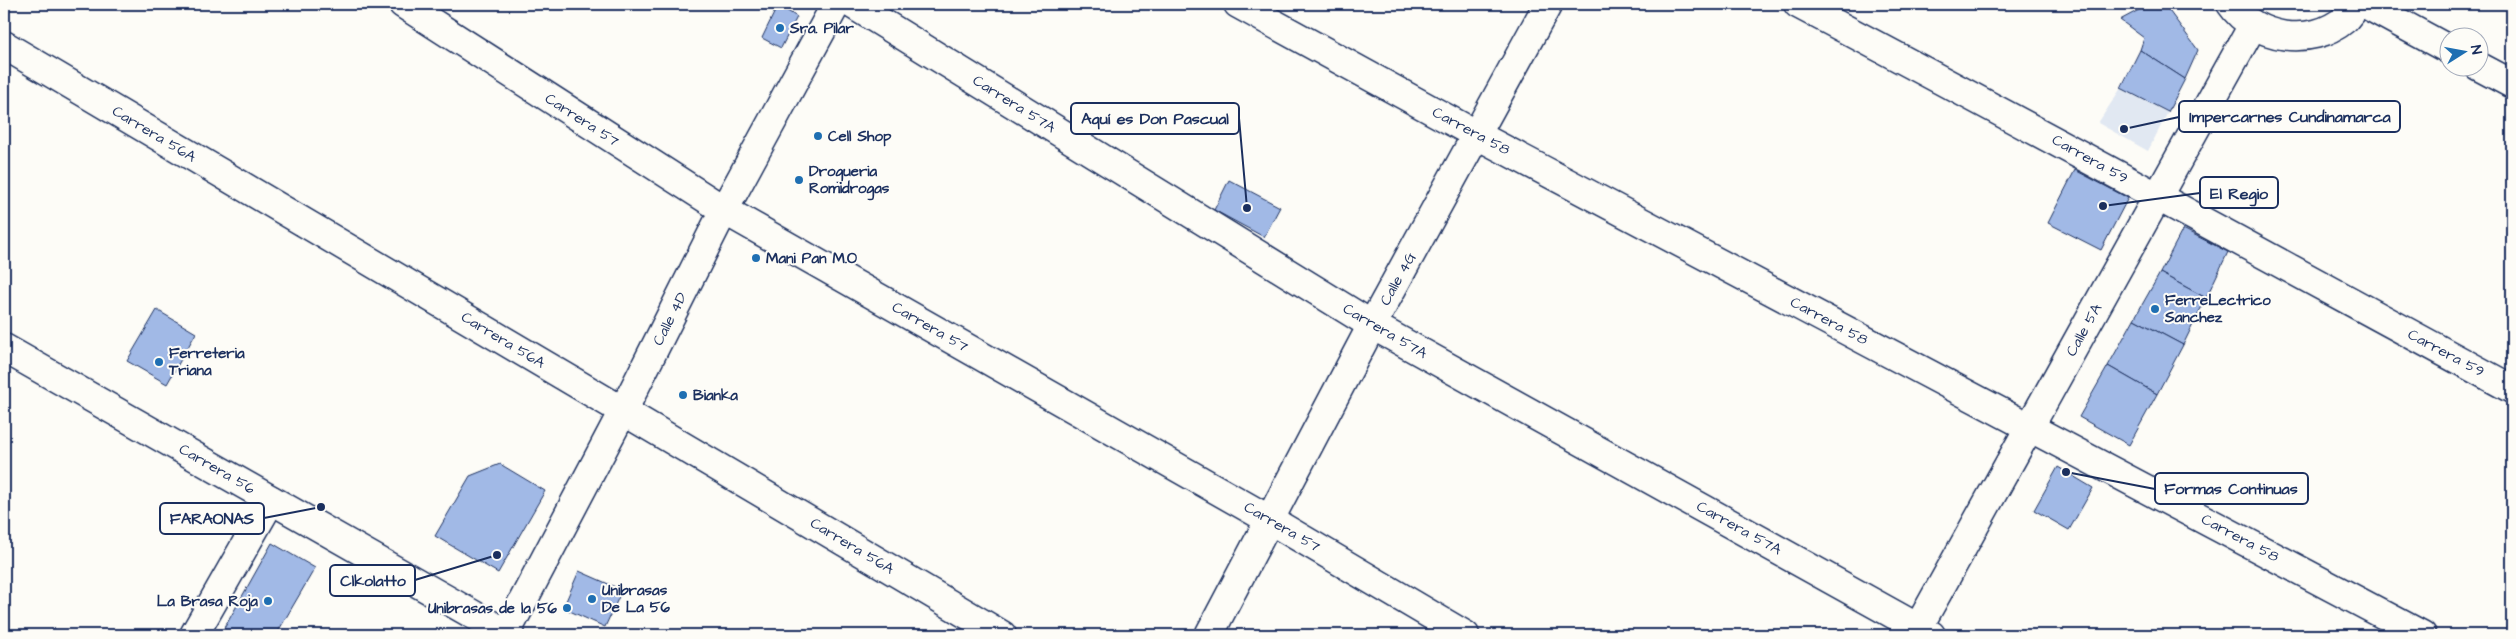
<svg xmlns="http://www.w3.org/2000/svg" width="2516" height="639" font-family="'Architects Daughter',sans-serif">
<rect width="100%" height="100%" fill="#fdfcf7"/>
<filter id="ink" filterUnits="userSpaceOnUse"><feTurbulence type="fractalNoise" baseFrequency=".02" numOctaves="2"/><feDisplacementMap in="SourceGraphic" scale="10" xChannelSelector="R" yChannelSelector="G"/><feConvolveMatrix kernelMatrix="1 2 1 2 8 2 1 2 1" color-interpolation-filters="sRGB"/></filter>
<g filter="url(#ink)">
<path fill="#e1e8f2" d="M2121,88L2168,112L2148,151L2098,123Z"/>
<g fill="#a1b9e6" stroke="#1b2f5e">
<path d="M2150,4H2164L2198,50L2185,79L2140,50L2144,38L2120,20Z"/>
<path d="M778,5L797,17L781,48L762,38Z"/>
<path d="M2140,50L2185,79L2168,112L2121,88Z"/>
<path d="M2075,170L2128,198L2101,250L2048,223Z"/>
<path d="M1229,180L1280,207L1264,237L1214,210Z"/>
<path d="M2183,229L2228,252L2206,298L2160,273Z"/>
<path d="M2160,273L2206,298L2183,345L2134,319Z"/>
<path d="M157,310L196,333L167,384L127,361Z"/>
<path d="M2134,319L2183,345L2157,394L2108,366Z"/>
<path d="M2108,366L2157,394L2129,445L2079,417Z"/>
<path d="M500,464L545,491L498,573L435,536L470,476Z"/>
<path d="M2058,467L2093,488L2069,530L2034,510Z"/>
<path d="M272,543L315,568L276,635H223L221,634Z"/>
<path d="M579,571L622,590L605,627L563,608Z"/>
</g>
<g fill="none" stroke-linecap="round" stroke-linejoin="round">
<defs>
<g id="minor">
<path d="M403,4L724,210L1270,520L1465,635"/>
<path d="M852,4L1372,325L1931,635"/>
<path d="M1238,4L1477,135L2422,635"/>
<path d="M1798,4C2037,130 2274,260 2512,389"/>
<path d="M4,45L1002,635"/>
<path d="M194,635L271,500"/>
<path d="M1209,635L1372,325L1548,4"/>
</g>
<g id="tertiary">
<path d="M2231,4C2255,39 2311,48 2345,19C2349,14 2353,9 2357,4"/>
<path d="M2365,4L2448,49"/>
<path d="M2478,66L2512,84"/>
<path d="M4,348L509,635"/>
<path d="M505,635L623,411L724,210L836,4"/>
<path d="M1914,635L2253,25"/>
</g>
</defs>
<use href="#minor" stroke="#1b2f5e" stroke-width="31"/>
<use href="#tertiary" stroke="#1b2f5e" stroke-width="31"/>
<use href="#minor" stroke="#fdfcf7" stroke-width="28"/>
<use href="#tertiary" stroke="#fdfcf7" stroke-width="28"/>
</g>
</g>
<g fill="#1f6fb2" stroke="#fdfcf7" stroke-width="2">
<circle cx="780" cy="28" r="5"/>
<circle cx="818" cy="136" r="5"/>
<circle cx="799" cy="180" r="5"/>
<circle cx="756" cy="258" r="5"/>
<circle cx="2155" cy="309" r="5"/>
<circle cx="159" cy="362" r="5"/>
<circle cx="683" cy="395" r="5"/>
<circle cx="592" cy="599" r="5"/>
<circle cx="268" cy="601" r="5"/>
<circle cx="567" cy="608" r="5"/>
</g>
<g text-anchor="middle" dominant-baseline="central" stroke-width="4" stroke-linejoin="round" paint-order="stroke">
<g font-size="15" font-weight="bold" fill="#1b2f5e" stroke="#fdfcf7" text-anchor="start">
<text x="790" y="28">Sra. Pilar</text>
<text x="828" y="136">Cell Shop</text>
<text x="809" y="171">Drogueria<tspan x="809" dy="17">Romidrogas</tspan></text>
<text x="766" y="258">Mani Pan M.O</text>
<text x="2165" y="300">FerreLectrico<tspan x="2165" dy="17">Sanchez</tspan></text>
<text x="169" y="353">Ferreteria<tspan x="169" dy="17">Triana</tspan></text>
<text x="693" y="395">Bianka</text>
<text x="602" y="590">Unibrasas<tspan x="602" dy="17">De La 56</tspan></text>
<text x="258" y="601" text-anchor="end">La Brasa Roja</text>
<text x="557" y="608" text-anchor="end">Unibrasas de la 56</text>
</g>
<g font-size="15" fill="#1b2f5e" stroke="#fdfcf7">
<text transform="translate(1014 104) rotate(32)">Carrera 57A</text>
<text transform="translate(582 120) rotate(33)">Carrera 57</text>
<text transform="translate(1471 131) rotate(28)">Carrera 58</text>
<text transform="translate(154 134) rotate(31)">Carrera 56A</text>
<text transform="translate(2090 159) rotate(29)">Carrera 59</text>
<text transform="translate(1398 279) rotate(-61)">Calle 4G</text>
<text transform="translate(670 319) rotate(-63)">Calle 4D</text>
<text transform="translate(1829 321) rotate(28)">Carrera 58</text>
<text transform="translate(930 327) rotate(30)">Carrera 57</text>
<text transform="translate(2084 330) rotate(-61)">Calle 5A</text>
<text transform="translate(1385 331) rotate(30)">Carrera 57A</text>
<text transform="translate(503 340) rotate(31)">Carrera 56A</text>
<text transform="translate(2446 353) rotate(28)">Carrera 59</text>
<text transform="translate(217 469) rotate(30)">Carrera 56</text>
<text transform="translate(1282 527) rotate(30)">Carrera 57</text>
<text transform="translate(1739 528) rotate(29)">Carrera 57A</text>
<text transform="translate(2240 538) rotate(28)">Carrera 58</text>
<text transform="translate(852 546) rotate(31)">Carrera 56A</text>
</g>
</g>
<path fill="none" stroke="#1b2f5e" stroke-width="2" d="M2124 129L2179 117M1247 208L1239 118M2103 206L2200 193M2066 472L2155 489M321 507L264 518M497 555L415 580"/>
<g fill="#1b2f5e" stroke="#fdfcf7" stroke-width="2">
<circle cx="2124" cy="129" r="5"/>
<circle cx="1247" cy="208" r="5"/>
<circle cx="2103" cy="206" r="5"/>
<circle cx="2066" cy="472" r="5"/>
<circle cx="321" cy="507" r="5"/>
<circle cx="497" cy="555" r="5"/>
</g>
<g fill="#fdfcf7" stroke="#1b2f5e" stroke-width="2">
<rect x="2179" y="101" width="221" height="31" rx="5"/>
<rect x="1071" y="103" width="168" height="31" rx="5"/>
<rect x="2200" y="177" width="78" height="31" rx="5"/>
<rect x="2155" y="473" width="153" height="31" rx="5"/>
<rect x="160" y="503" width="104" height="31" rx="5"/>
<rect x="330" y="565" width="85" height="31" rx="5"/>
</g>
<g font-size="16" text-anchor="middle" font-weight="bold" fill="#1b2f5e">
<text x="2290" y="122">Impercarnes Cundinamarca</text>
<text x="1155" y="124">Aquí es Don Pascual</text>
<text x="2239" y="199">El Regio</text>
<text x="2231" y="494">Formas Continuas</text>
<text x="212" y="524">FARAONAS</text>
<text x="373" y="586">Clkolatto</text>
</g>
<rect width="2516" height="639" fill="none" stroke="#fdfcf7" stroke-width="20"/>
<rect x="10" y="10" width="2496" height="619" fill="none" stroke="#1b2f5e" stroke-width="2" filter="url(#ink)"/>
<g transform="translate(2464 52) rotate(79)"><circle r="24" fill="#fdfcf7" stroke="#a3aaba"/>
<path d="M0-4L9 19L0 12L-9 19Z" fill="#1f6fb2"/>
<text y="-8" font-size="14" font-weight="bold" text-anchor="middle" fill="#1b2f5e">N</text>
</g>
</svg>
